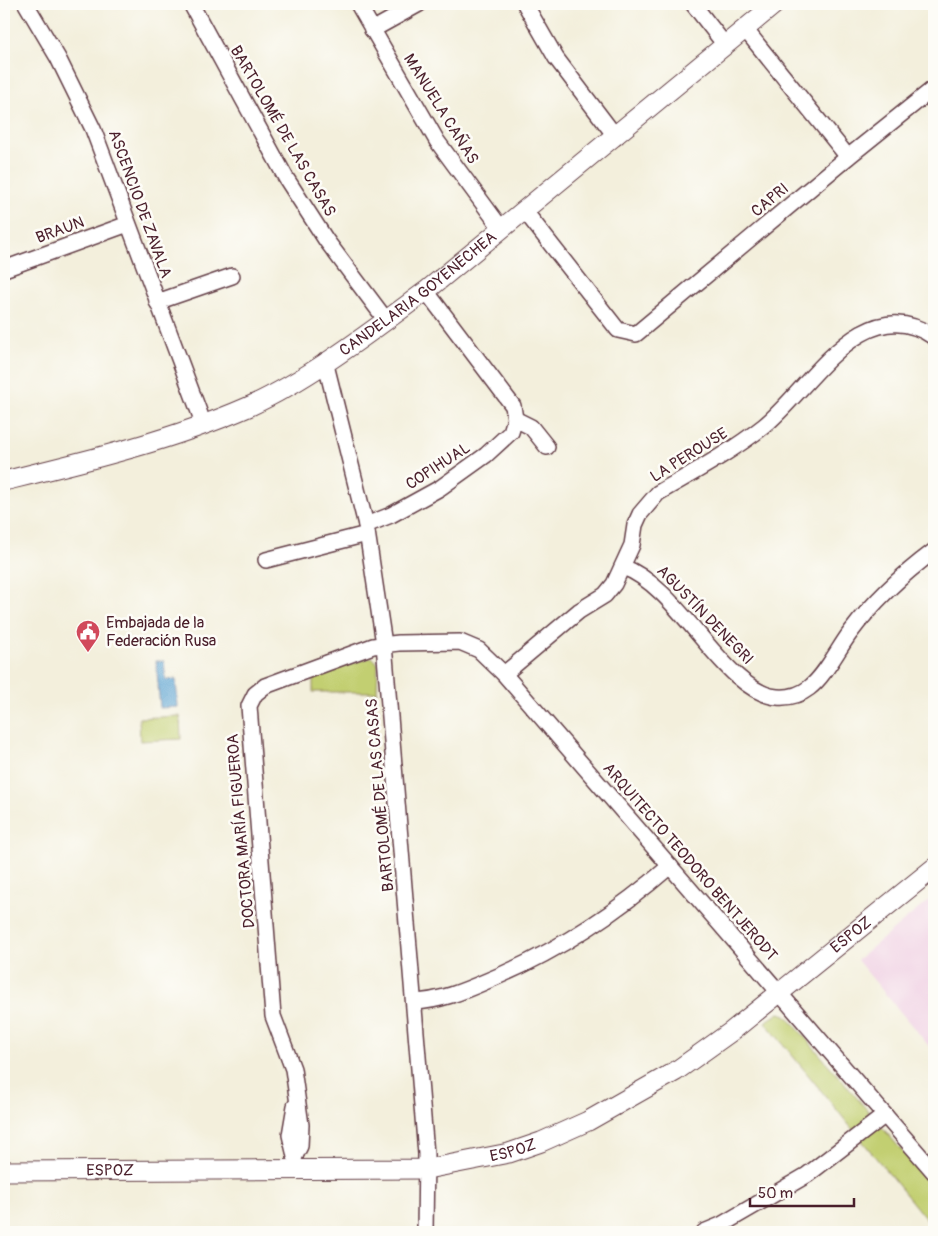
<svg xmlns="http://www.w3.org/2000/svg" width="938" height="1236" font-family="Pangolin,sans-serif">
<rect width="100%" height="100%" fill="#fdfcf7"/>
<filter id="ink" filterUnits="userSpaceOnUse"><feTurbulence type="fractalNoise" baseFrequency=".02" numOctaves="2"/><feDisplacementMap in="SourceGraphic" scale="10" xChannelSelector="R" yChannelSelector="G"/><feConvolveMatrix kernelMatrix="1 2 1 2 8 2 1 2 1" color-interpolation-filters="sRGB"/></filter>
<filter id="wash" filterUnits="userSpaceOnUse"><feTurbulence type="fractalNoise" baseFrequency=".0096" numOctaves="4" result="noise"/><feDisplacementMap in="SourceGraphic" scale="20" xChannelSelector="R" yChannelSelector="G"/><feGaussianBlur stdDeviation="1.12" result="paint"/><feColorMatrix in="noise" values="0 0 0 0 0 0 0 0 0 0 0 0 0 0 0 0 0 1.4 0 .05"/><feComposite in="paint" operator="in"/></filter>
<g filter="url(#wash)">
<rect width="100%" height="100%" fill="#f3efdc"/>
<path fill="#f0d0e4" d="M934,896V1052L857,960Z"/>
<g fill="#c2cf71" stroke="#86774e">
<path d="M372,657L378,664L377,692H313V676Z"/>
<path d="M180,716L181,739L140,741L139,718Z"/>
<path d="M779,1013L786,1015L934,1188V1229L765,1022Z"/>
</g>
<path fill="#5ba3d1" stroke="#52617e" d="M156,661H164L166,680L176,679L178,707L160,708Z"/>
</g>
<g filter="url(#ink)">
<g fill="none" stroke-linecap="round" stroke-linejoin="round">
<defs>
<g id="minor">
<path d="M26,4L58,58L93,129L204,425"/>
<path d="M191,4L286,178L326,240L386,320"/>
<path d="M358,4L437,141L501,228"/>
<path d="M525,4L556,58L616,137"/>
<path d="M693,4L725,45"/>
<path d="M745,29L848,157"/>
<path d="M372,30L419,4"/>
<path d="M524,210L618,330L636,334L848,157L934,88"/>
<path d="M4,269L128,224"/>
<path d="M157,302L232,276"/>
<path d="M325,361L366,525L384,644L426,1154L425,1232"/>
<path d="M515,419L531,427L547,447"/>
<path d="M366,525L391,515L440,488L486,455L511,432L515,419L513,406L426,291"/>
<path d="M266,560L367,534"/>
<path d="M623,567C680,587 724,692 777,697C789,698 800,695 809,688C825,676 838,649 850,633C873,602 903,574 934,551"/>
<path d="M504,674L579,611L605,595L614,584L632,545L635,525L640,514L658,493C694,472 731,452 764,426C811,388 863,288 934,337"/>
<path d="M414,1002C440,1001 464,991 487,981C555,953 615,914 670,866"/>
<path d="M295,1156L300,1146L301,1125L293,1069L273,1016L249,706L255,694L265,686L373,646L399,643L460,642L479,650L504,674L934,1172"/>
<path d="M295,1156L290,1135L295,1106"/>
<path d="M704,1232L721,1225L807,1175L885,1115"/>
</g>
<g id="tertiary">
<path id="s1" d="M4,481C86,461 170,441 248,407C308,380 373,330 426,291L775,4"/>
<path id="s2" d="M4,1171L427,1169L509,1153L541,1142L588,1121L676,1071L732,1031L934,868"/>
</g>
</defs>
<use href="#minor" stroke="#633e46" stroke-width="18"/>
<use href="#tertiary" stroke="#633e46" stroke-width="21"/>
<use href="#minor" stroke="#fff" stroke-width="15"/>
<use href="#tertiary" stroke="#fff" stroke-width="19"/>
</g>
</g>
<defs>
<symbol id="civic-pin" viewBox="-11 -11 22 30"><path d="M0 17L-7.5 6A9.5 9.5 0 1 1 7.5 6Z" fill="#d1495b" stroke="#fdfcf7"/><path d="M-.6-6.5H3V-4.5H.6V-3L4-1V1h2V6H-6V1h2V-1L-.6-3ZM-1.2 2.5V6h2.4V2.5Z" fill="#fff"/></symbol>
</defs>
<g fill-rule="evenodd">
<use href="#civic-pin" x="74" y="618" width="28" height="38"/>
</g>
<g text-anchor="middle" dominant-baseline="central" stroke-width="5" stroke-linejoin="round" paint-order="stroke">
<g font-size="16" fill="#4a1f2b" stroke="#fdfcf7">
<text transform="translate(441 109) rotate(58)">MANUELA CAÑAS</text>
<text transform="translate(283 131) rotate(60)">BARTOLOMÉ DE LAS CASAS</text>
<text transform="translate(770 200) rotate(-40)">CAPRI</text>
<text transform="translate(140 204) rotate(70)">ASCENCIO DE ZAVALA</text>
<text transform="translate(60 230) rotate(-20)">BRAUN</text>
<text stroke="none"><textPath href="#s1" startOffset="460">CANDELARIA GOYENECHEA</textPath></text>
<text transform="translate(689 455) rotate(-32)">LA PEROUSE</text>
<text transform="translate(438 466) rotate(-33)">COPIHUAL</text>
<text transform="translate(705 615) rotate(46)">AGUSTÍN DENEGRI</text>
<text transform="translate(380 795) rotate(-95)">BARTOLOMÉ DE LAS CASAS</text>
<text transform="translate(241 831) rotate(-95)">DOCTORA MARÍA FIGUEROA</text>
<text transform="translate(690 862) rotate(49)">ARQUITECTO TEODORO BENTJERODT</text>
<text stroke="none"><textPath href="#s2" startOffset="915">ESPOZ</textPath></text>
<text stroke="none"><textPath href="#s2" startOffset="511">ESPOZ</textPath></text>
<text stroke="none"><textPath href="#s2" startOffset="106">ESPOZ</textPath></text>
</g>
<g font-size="16" fill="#4a1f2b" stroke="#fdfcf7" text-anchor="start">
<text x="106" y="623">Embajada de la<tspan x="106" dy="18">Federación Rusa</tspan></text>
</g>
</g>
<rect width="938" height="1236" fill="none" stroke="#fdfcf7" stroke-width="20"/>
<path d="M750 1198v8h104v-8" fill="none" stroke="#4a1f2b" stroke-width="2.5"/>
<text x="758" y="1198" font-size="15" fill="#4a1f2b" stroke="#fdfcf7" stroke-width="4" paint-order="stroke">50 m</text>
</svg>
